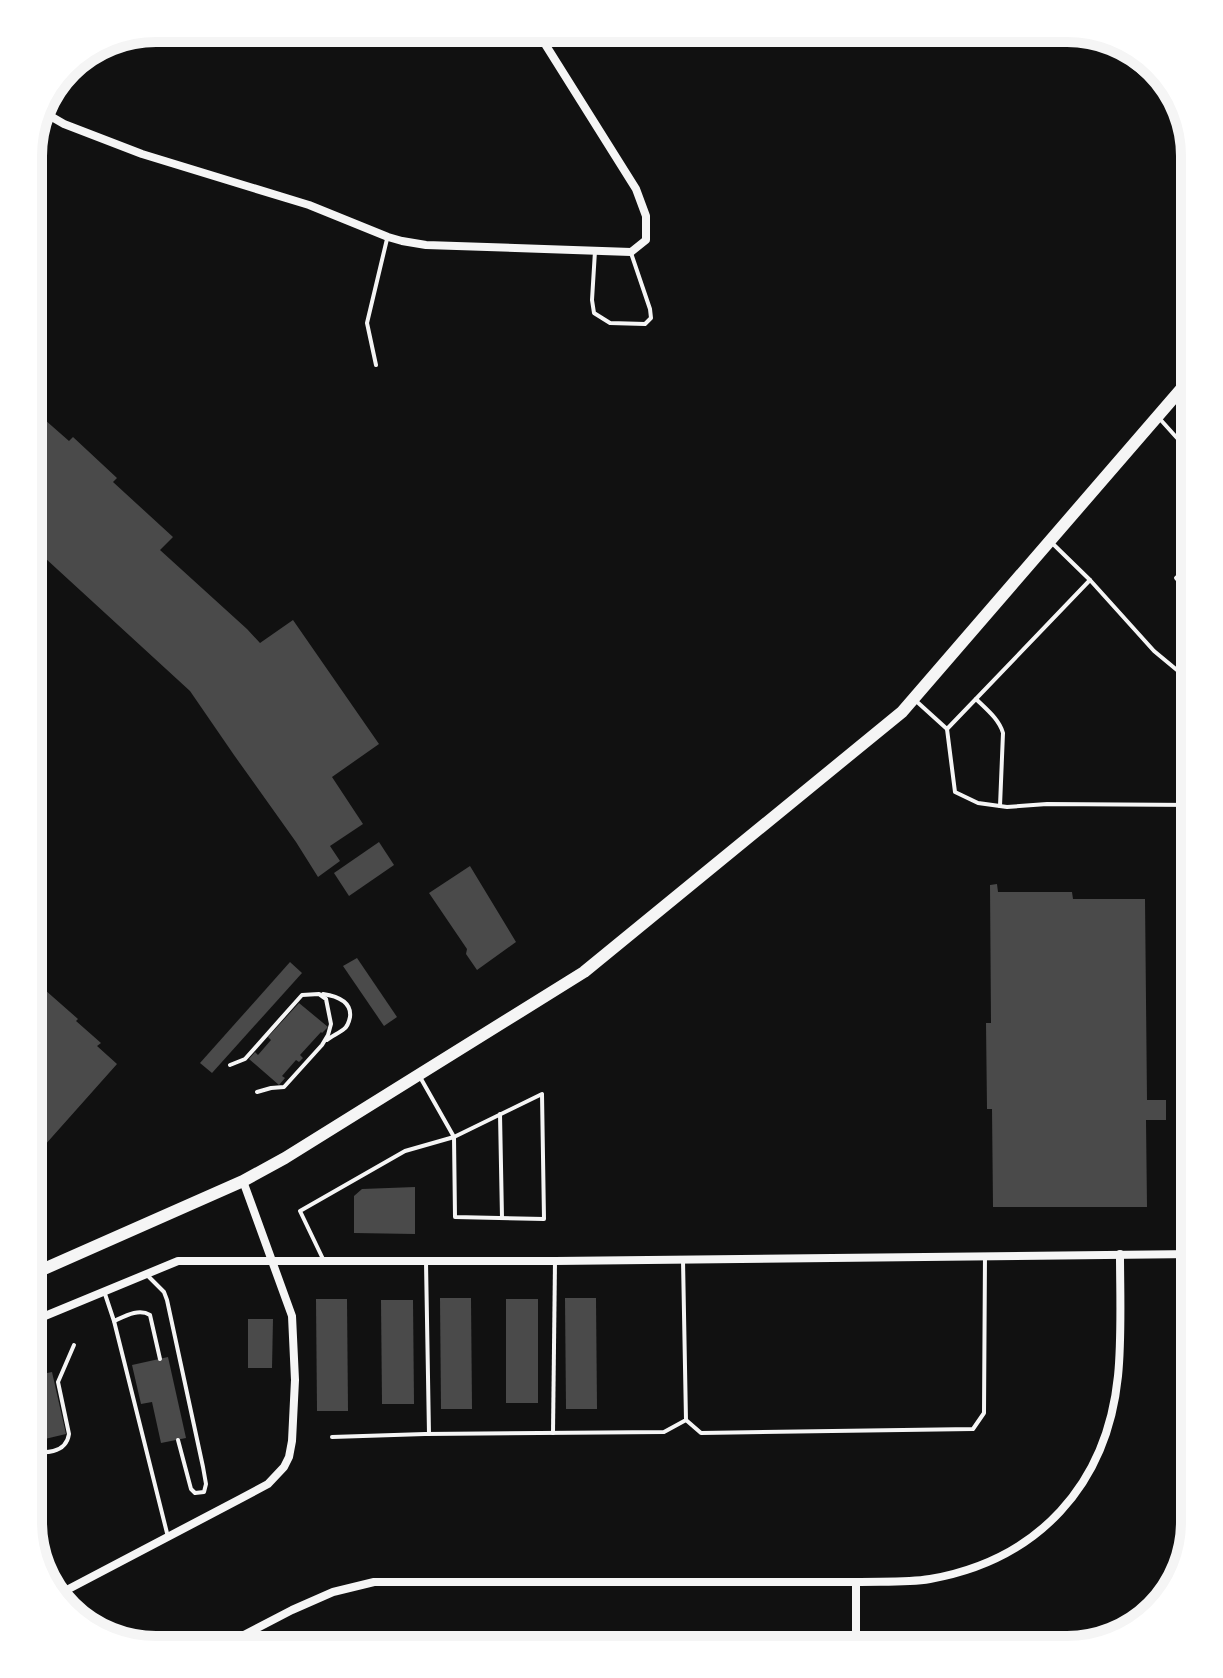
<svg xmlns="http://www.w3.org/2000/svg" width="1223" height="1678" font-family="Signika,sans-serif">
<rect width="100%" height="100%" fill="#111"/>
<g fill="#4a4a4a">
<path d="M28,405L69,441L73,437L117,478L113,482L173,537L160,550L247,629L260,643L293,620L379,744L332,777L363,824L330,846L340,861L318,877L296,842L234,755L190,691L45,558L28,559Z"/>
<path d="M379,842L394,865L349,896L334,873Z"/>
<path d="M470,866L516,942L477,970L466,954L467,949L429,893Z"/>
<path d="M997,884L998,892H1072L1073,899H1145L1147,1100H1166V1120H1146L1147,1207H993L992,1109H987L986,1023H991L990,885Z"/>
<path d="M357,958L397,1017L384,1026L343,966Z"/>
<path d="M290,962L302,973L212,1073L200,1063Z"/>
<path d="M28,975L78,1019L76,1021L101,1043L97,1046L117,1064L28,1164Z"/>
<path d="M299,1003L328,1027L322,1033L321,1032L300,1055L303,1058L299,1062L296,1060L282,1076L285,1078L279,1085L249,1059L255,1052L258,1055L271,1040L268,1037Z"/>
<path d="M415,1187V1234L354,1233V1196L362,1189Z"/>
<path d="M440,1298H471L472,1409H441Z"/>
<path d="M565,1298H596L597,1409H566Z"/>
<path d="M316,1299H347L348,1411H317Z"/>
<rect x="506" y="1299" width="32" height="104"/>
<path d="M381,1300H413L414,1404H382Z"/>
<path d="M248,1319H273L272,1368H248Z"/>
<path d="M168,1357L186,1438L161,1443L152,1402L141,1404L132,1365Z"/>
<path d="M52,1372L66,1434L28,1443V1377Z"/>
</g>
<g fill="none" stroke-linecap="round" stroke-linejoin="round">
<g stroke="#f5f5f5" stroke-width="4">
<path d="M1094,34L1182,107"/>
<path d="M595,251L592,300L594,313L610,323L645,324L651,318L650,309L631,253"/>
<path d="M376,365L367,323L387,239"/>
<path d="M1159,418L1195,458"/>
<path d="M1051,542L1090,580L1154,651L1195,685"/>
<path d="M1195,600L1176,578L1189,566L1195,543"/>
<path d="M976,699C986,709 999,719 1003,733L1000,806"/>
<path d="M915,700L947,729L1090,580"/>
<path d="M947,729L955,792L978,803L1007,807L1047,804L1195,805"/>
<path d="M323,994C336,996 352,1001 350,1017C349,1022 348,1026 344,1029C339,1033 332,1036 327,1040"/>
<path d="M230,1065L245,1059L302,995L319,994L326,999L331,1024L328,1035L322,1045L284,1087L271,1088L257,1092"/>
<path d="M500,1114L502,1218"/>
<path d="M323,1259L300,1211L405,1151L454,1137L542,1094L544,1219L455,1217L454,1137L420,1077"/>
<path d="M683,1260L686,1420L701,1433L973,1429L984,1413L985,1255"/>
<path d="M426,1262L429,1434"/>
<path d="M147,1275L164,1292L167,1300L203,1467L206,1484L204,1492L195,1493L191,1489L178,1440"/>
<path d="M105,1294L114,1321L168,1537"/>
<path d="M114,1321C125,1316 139,1308 150,1315L160,1359"/>
<path d="M553,1433L555,1261"/>
<path d="M332,1437L425,1434L664,1432L686,1420"/>
<path d="M28,1450C44,1454 66,1454 69,1434L58,1382L74,1345"/>
</g>
<g stroke="#f5f5f5" stroke-width="8">
<path d="M45,113L64,124L142,154L309,205L388,237L402,241L426,245L631,252L646,240V216L636,189L535,28"/>
<path d="M28,1323L178,1261H555L1195,1254"/>
<path d="M856,1582V1650"/>
<path d="M52,1594L61,1593L240,1499L268,1484L284,1467L289,1457L292,1441L295,1380L292,1316L243,1181"/>
<path d="M215,1650L292,1610L333,1592L374,1582H856C880,1581 906,1583 930,1579C1038,1560 1107,1485 1118,1376C1122,1337 1120,1293 1120,1254"/>
</g>
<path stroke="#f5f5f5" stroke-width="12" d="M28,1276L243,1181L285,1158L584,972L902,712L1195,373"/>
</g>
<path d="M0 0H1223V1678H0ZM156 42H1067A114 114 0 0 1 1181 156V1522A114 114 0 0 1 1067 1636H156A114 114 0 0 1 42 1522V156A114 114 0 0 1 156 42Z" fill="#fff" fill-rule="evenodd"/>
<path fill="none" stroke="#f5f5f5" stroke-width="10" d="M156 42H1067A114 114 0 0 1 1181 156V1522A114 114 0 0 1 1067 1636H156A114 114 0 0 1 42 1522V156A114 114 0 0 1 156 42Z"/>
</svg>
